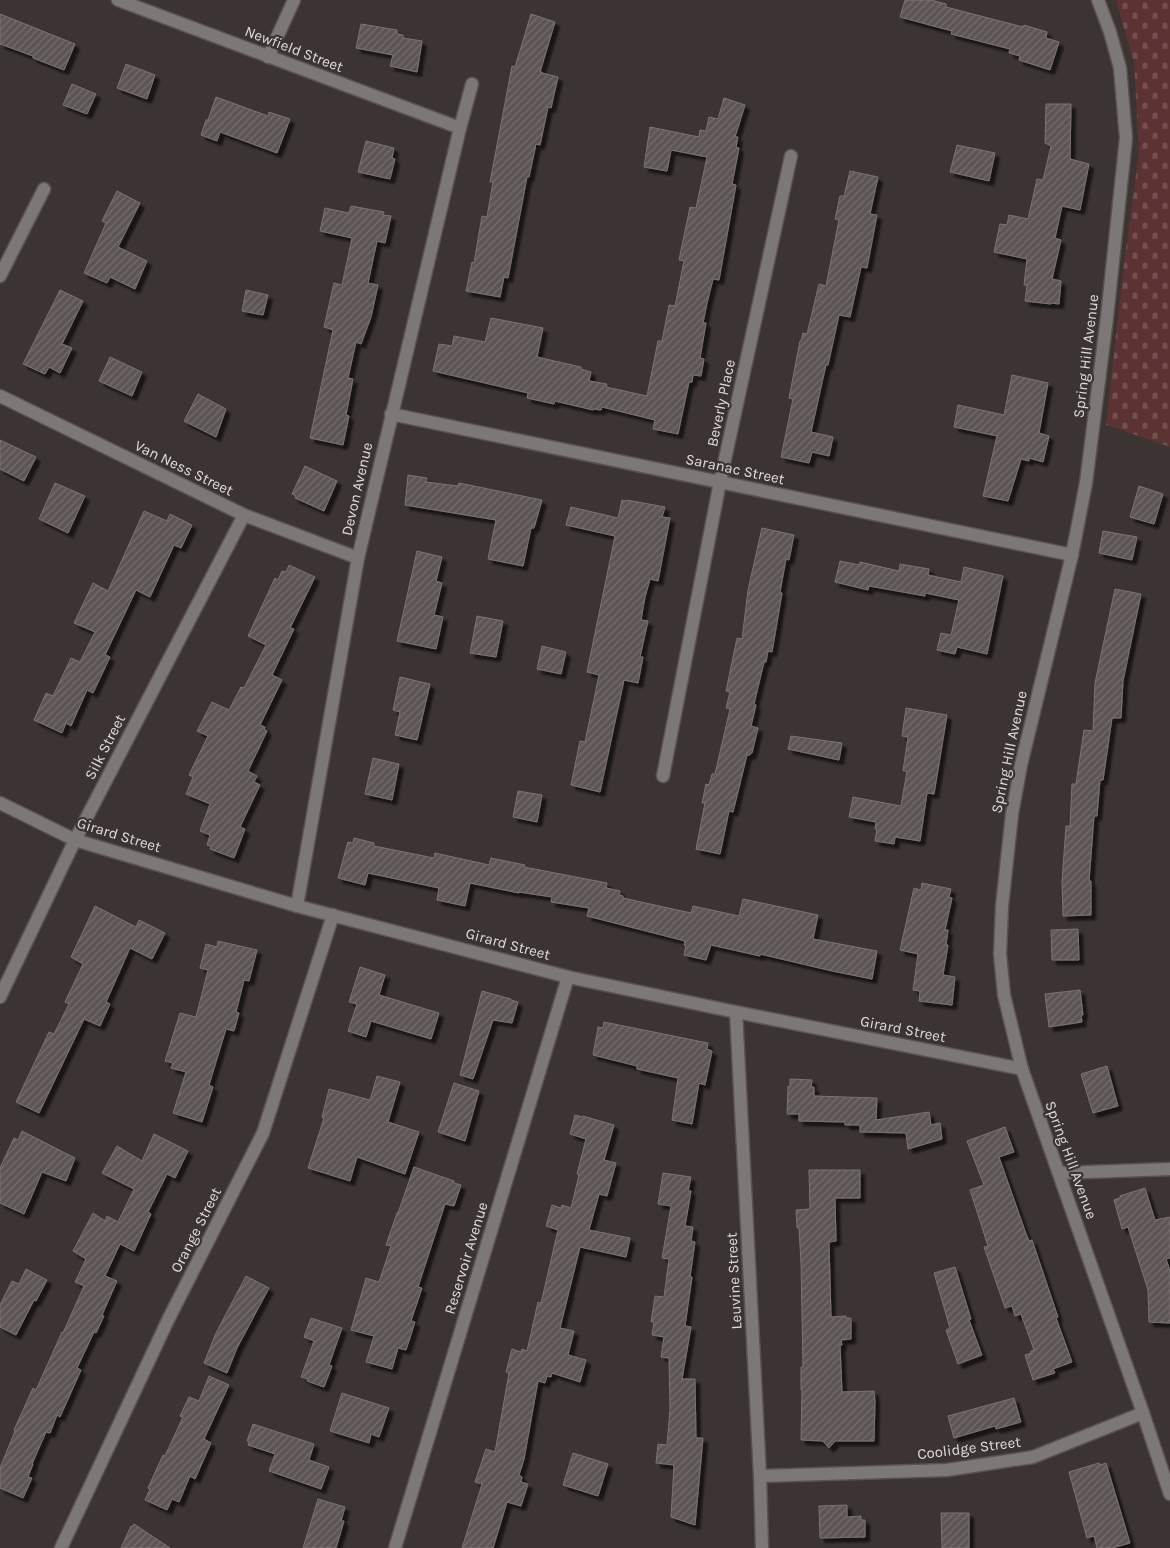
<svg xmlns="http://www.w3.org/2000/svg" width="1170" height="1548" font-family="Karla,sans-serif">
<defs>
<pattern id="cemetery-stones" width="16" height="16" patternUnits="userSpaceOnUse" patternTransform="scale(1.25)"><rect width="16" height="16" fill="#5c3233"/><path d="M2 7V4a2 2 0 0 1 4 0v3zM10 15v-3a2 2 0 0 1 4 0v3z" fill="#734f50"/></pattern>
<pattern id="building-hatch" width="6" height="6" patternUnits="userSpaceOnUse" patternTransform="scale(1.25)"><rect width="6" height="6" fill="#5d5555"/><path d="M-1 1l2-2M0 6l6-6M5 7l2-2" fill="none" stroke="#746d6d"/></pattern>
<filter id="shadow"><feDropShadow dx="4.5" dy="4.5" stdDeviation="1" flood-color="#0009"/></filter>
</defs>
<rect width="100%" height="100%" fill="#3b3433"/>
<path fill="url(#cemetery-stones)" d="M1116,0H1170V447L1106,425L1125,256L1139,153L1134,63Z"/>
<g fill="url(#building-hatch)" stroke="#7c7373" filter="url(#shadow)">
<path d="M905,0H931L946,4V7L1023,27L1024,25L1047,32L1046,38L1059,42L1050,70L1019,60L1020,56L1009,53L1010,49L951,34L952,31L900,17Z"/>
<path d="M0,14L75,44L64,70L33,58V56L0,44Z"/>
<path d="M531,14L555,22L540,72H542V73L558,77L551,108L548,107L540,145L536,144L529,177H527L508,278L504,277L500,297L466,291L472,262L474,263L482,216L487,217L493,182H490L512,66L515,67Z"/>
<path d="M361,24L397,30V34L403,35V38L422,41L417,72L390,66L393,55L356,48Z"/>
<path d="M126,64L155,75L147,99L117,88Z"/>
<path d="M72,84L96,94L87,114L63,105Z"/>
<path d="M216,97L268,116L269,112L290,119L277,153L220,132L217,141L201,135L206,120H208Z"/>
<path d="M724,98L745,105L735,137H738L736,147L739,148L732,184L736,185L719,280L713,279L707,303L703,323H706L700,358L704,359L701,376L693,375L692,382H689L678,434L653,429L655,420L602,407L601,410L593,409V410L555,401L554,404L527,398L528,393L433,371L439,344L452,346L454,336L485,342L491,318L543,328L537,357L581,367V369L591,372L589,381L607,384L606,387L647,396L658,341H662L669,305L675,306L684,261L679,260L690,207L696,208L707,157L671,150L667,171L644,167L650,127L699,137L700,130L706,131L709,117L718,119Z"/>
<path d="M1046,104H1071L1070,159L1089,164L1080,210L1062,206L1055,238L1061,240L1052,279L1061,281L1059,304L1051,303V304L1025,301L1027,285H1024L1027,259L994,252L1000,224L1007,225L1009,215L1028,219L1037,179L1043,180L1051,146L1045,143Z"/>
<path d="M366,141L394,148L392,158L395,159L390,179L358,172Z"/>
<path d="M957,145L995,153L989,181L950,172Z"/>
<path d="M850,171L878,177L870,214L877,215L867,268L861,267L850,317L839,315L828,365H826L811,432L833,437L829,456L812,452L809,463L781,457L793,399L789,398L800,341H801L803,333L807,334L819,284L826,286L839,220L835,219L840,196H844Z"/>
<path d="M117,191L140,203L118,247L147,261L135,289L110,277L107,283L84,273L106,223L102,221Z"/>
<path d="M351,206L384,212L383,215L391,216L385,243L377,241L368,283L378,285L371,317L361,344L356,342L348,378L353,379L346,415L349,416L343,445L310,438L333,330L324,327L334,283L342,285L352,238L320,231L325,208L349,213Z"/>
<path d="M60,290L83,301L62,344L72,348L60,373L49,367L45,374L23,364Z"/>
<path d="M246,290L268,295L263,315L242,311Z"/>
<path d="M110,357L142,372L132,396L99,381Z"/>
<path d="M1012,375L1048,383L1039,433L1049,436L1043,462L1029,458V461L1021,459L1008,501L983,496L997,436L954,427L958,405L1004,415Z"/>
<path d="M198,394L226,409L216,437L184,421Z"/>
<path d="M0,440L36,457L24,481L0,469Z"/>
<path d="M305,466L337,481L324,511L295,498L296,496L292,494Z"/>
<path d="M408,475L427,478L426,482L458,486L459,483L542,500L534,528H531L523,566L488,559L496,520L405,505Z"/>
<path d="M55,483L85,496L68,533L39,519Z"/>
<path d="M1139,486L1163,494L1154,524L1130,517Z"/>
<path d="M622,500L626,501L627,500L665,507L662,517L670,518L658,581L650,579L645,597L641,620L648,621L640,657H643L638,683L624,680L600,792L571,785L580,741L585,742L599,675L587,672L615,536L566,525L571,507L618,518Z"/>
<path d="M144,511L167,521L170,514L192,525L181,548L174,545L150,597L136,590L105,655L110,657L93,693L87,690L71,726L66,723L62,733L34,720L46,693L53,696L71,658L80,662L95,632L74,623L93,583L108,591Z"/>
<path d="M762,528L794,535L789,560L786,559L780,592L782,593L772,652L768,651L766,662H764L754,704L756,705L751,726L758,728L752,753H751L750,755H747L733,812L729,811L720,854L696,849L705,803H702L706,784L709,785L712,774H715L730,709L726,708L730,692L726,691L737,638L742,639L748,590Z"/>
<path d="M1103,531L1137,537L1132,560L1099,553Z"/>
<path d="M417,551L442,557L436,581L442,583L434,615L443,617L436,649L397,641Z"/>
<path d="M840,561L860,565V562L899,571L900,564L929,569L928,575L961,582L964,567L1003,576L987,654L957,647L955,654L937,650L941,633L951,635L959,600L925,593V596L869,586L868,590L835,582Z"/>
<path d="M289,565L315,577L290,628L294,629L272,675L282,680L260,725L265,727L264,729L267,731L248,771L257,776L254,782L260,785L240,827L245,829L234,858L210,849L211,846L207,845L210,835L200,831L210,804L186,794L193,777L189,775L208,736L197,731L212,702L229,710L241,687L244,688L266,645L248,636L275,578L278,580L282,571L286,572Z"/>
<path d="M1115,589L1141,594L1123,681L1121,718H1112L1103,780H1100L1097,816H1094L1089,881H1091V915L1063,916L1062,881L1066,826H1070L1072,784H1076L1084,730L1093,731L1095,683Z"/>
<path d="M477,616L503,621L496,657L470,653Z"/>
<path d="M542,646L566,652L561,674L537,669Z"/>
<path d="M400,677L430,684L417,740L395,735L400,712L393,710Z"/>
<path d="M906,708L947,715L934,794L927,793L920,841L895,837L894,844L875,841L877,829H875L876,822L849,817L853,797L901,806L907,771H903L908,737L902,736Z"/>
<path d="M791,736L842,743L839,760L788,749Z"/>
<path d="M373,758L399,764L392,800L365,794Z"/>
<path d="M518,791L542,795L537,822L513,817Z"/>
<path d="M354,838L374,843V846L434,858L435,853L489,865L491,858L525,865L524,867L607,883L606,888L620,891L619,895L623,896V898L691,913L693,906L739,916L743,899L818,915L813,939L877,951L872,979L832,971L760,954V956L711,945L706,960L684,955L686,945H684L685,941L587,916L589,908L551,902L552,897L519,892V893L470,883L465,906L437,900L439,888L368,873L365,885L338,878L347,845L348,842L353,843Z"/>
<path d="M922,883L951,889L949,897L952,898L945,930H948L946,945H948L943,975L955,977L952,1005L919,1001L920,991L913,990L918,954L900,950L914,888L921,890Z"/>
<path d="M95,906L136,927L139,920L165,933L152,959L130,948L106,1002L110,1004L100,1026L84,1019L39,1113L16,1102L49,1032L54,1034L69,1004L65,1002L83,964L71,957Z"/>
<path d="M1078,929L1079,960H1052L1051,930Z"/>
<path d="M218,941L257,950L249,981L244,980L236,1012L239,1013L234,1031L226,1029L209,1085L213,1087L202,1122L173,1113L186,1072L171,1068L173,1063L165,1061L180,1013L196,1017L208,970L200,968L206,944L217,947Z"/>
<path d="M360,967L385,975L379,995L439,1013L431,1039L371,1021L366,1037L348,1031L357,1004L349,1002Z"/>
<path d="M1080,990L1083,1015H1081L1082,1022L1049,1027L1045,994Z"/>
<path d="M482,991L511,999V1000L518,1002L512,1023L493,1020L473,1079L460,1075Z"/>
<path d="M604,1022L708,1043L707,1049L712,1051L705,1085L699,1083L692,1124L672,1120L678,1078L637,1069V1066L593,1055L598,1027L603,1028Z"/>
<path d="M1107,1066L1118,1106L1093,1113L1081,1074Z"/>
<path d="M377,1076L400,1082L388,1122L419,1132L405,1174L357,1157L350,1181L308,1168L324,1118L322,1117L329,1089L370,1100Z"/>
<path d="M790,1079L812,1080L811,1087H814V1096L877,1098L876,1120L929,1112L931,1125L940,1123L942,1139L908,1149L906,1133L860,1132V1125H845V1122L799,1121V1114H787L788,1086L790,1087Z"/>
<path d="M454,1083L479,1091L465,1141L438,1132Z"/>
<path d="M575,1115L582,1117L583,1116L614,1125L604,1160L616,1163L607,1196L599,1194L589,1230L630,1238L626,1257L580,1247L560,1328L574,1331L568,1355L586,1360L580,1382L552,1373L551,1377L547,1376L545,1383L538,1381L524,1459L519,1475L522,1477L521,1482L528,1484L521,1506L507,1502L493,1548H462L482,1484L475,1482L486,1449L495,1452L509,1373L506,1372L512,1349L521,1352L522,1349L527,1351L538,1302L541,1303L558,1230L546,1226L552,1205L561,1208L562,1205L571,1208L579,1175L577,1174L586,1139L570,1134Z"/>
<path d="M1005,1127L1014,1152L999,1157L1025,1231L1029,1241L1032,1240L1058,1317L1056,1318L1072,1362L1053,1369L1055,1373L1033,1380L1025,1355L1031,1353V1351L1034,1350L1021,1314L1015,1316L1012,1306L1005,1308L984,1247L988,1246L970,1190L984,1185L967,1141Z"/>
<path d="M22,1131L75,1158L66,1181L42,1172L24,1214L0,1203V1168L14,1138L18,1140Z"/>
<path d="M154,1134L188,1151L175,1178L167,1174L148,1212L151,1214L134,1251L120,1244L105,1276L117,1281L102,1315L104,1316L96,1333L94,1332L77,1368L81,1370L60,1417L57,1415L50,1433L46,1432L32,1464H33L28,1477L32,1478L23,1498L0,1488V1468L15,1431L14,1430L33,1388L36,1390L62,1332L63,1333L84,1286L75,1282L86,1259L73,1251L93,1213L105,1221L107,1216L118,1222L134,1189L102,1173L117,1146L142,1161Z"/>
<path d="M414,1167L454,1181V1183L461,1185L454,1206L445,1204L418,1287L422,1288L411,1321L415,1322L406,1350L398,1348L392,1369L366,1362L374,1336L351,1330L366,1278L379,1282L391,1246L386,1245L397,1213H398Z"/>
<path d="M809,1170H860V1198H835L836,1241L829,1242L831,1317L846,1316V1318H851V1339L841,1340L842,1345H840L842,1392L874,1391L875,1401L874,1441H835L829,1448L823,1441L801,1440L802,1390H801V1367H803L801,1263L799,1228H797L796,1210L810,1209Z"/>
<path d="M663,1173L691,1177L688,1191H691L685,1226L693,1227L691,1241L695,1242L690,1277H692L685,1326L691,1327L682,1379H695L696,1438H703L695,1525L671,1517L674,1465L656,1463L658,1444L667,1445L670,1409L669,1358L661,1357L664,1337L652,1335L654,1322H651L655,1296L664,1297L669,1259L662,1258L671,1206L658,1204Z"/>
<path d="M1145,1188L1155,1220L1170,1217V1258L1166,1259L1170,1271V1323L1149,1322L1148,1290L1128,1227L1122,1229L1114,1200L1120,1198V1196Z"/>
<path d="M955,1267L971,1319L969,1320L982,1355L958,1364L946,1330L950,1328L934,1273Z"/>
<path d="M26,1269L47,1280L36,1301L34,1300L16,1335L0,1327V1305L12,1281L19,1284Z"/>
<path d="M246,1276L269,1288L237,1348L227,1373L204,1363L216,1333Z"/>
<path d="M311,1318L342,1328L329,1365L332,1366L324,1387L307,1381L308,1379L301,1377L314,1341L304,1337Z"/>
<path d="M209,1376L229,1385L204,1439L211,1443L195,1479L190,1476L179,1502L172,1499L167,1510L145,1500L150,1489L148,1488L163,1455L165,1456L183,1417L180,1416L189,1397L199,1401Z"/>
<path d="M342,1393L389,1408L379,1437L371,1434L369,1443L330,1431Z"/>
<path d="M1014,1398L1021,1422L996,1429L995,1426L954,1438L948,1416Z"/>
<path d="M253,1424L314,1444L309,1460L329,1467L321,1489L269,1471L275,1454L248,1445L249,1442L247,1441Z"/>
<path d="M573,1453L608,1464L598,1496L563,1485Z"/>
<path d="M1099,1463L1100,1465L1106,1463L1130,1543L1112,1548H1097L1094,1536L1087,1538L1069,1472Z"/>
<path d="M318,1499L345,1507L341,1521H344L336,1548H303Z"/>
<path d="M847,1505V1517L861,1516V1520H865V1537L820,1538L819,1506Z"/>
<path d="M941,1513H969V1548H942Z"/>
<path d="M134,1524L170,1548H121L131,1526L132,1527Z"/>
</g>
<g fill="none" stroke-linecap="round" stroke-linejoin="round">
<defs>
<g id="minor">
<path d="M118,0L460,128"/>
<path d="M1098,0L1110,32L1120,68L1126,138L1107,317L1086,483L1072,555L1021,765L1012,814L1002,906L1000,954L1004,995L1022,1069L1143,1413L1170,1494"/>
<path d="M268,57L294,0"/>
<path d="M0,276L44,189"/>
<path d="M0,396L244,515L358,558"/>
<path d="M391,414L1072,555"/>
<path d="M663,776L720,482L791,156"/>
<path d="M0,803L75,840L297,906L568,977L736,1012L1022,1069"/>
<path d="M297,906L358,558L460,128L472,84"/>
<path d="M0,997L75,840L244,515"/>
<path d="M736,1012L760,1476L762,1548"/>
<path d="M1060,1173L1170,1169"/>
<path d="M760,1476L947,1470L1033,1457L1143,1413"/>
<path d="M61,1548L168,1320L263,1133L333,915"/>
<path d="M395,1548L568,977"/>
</g>
</defs>
<use href="#minor" stroke="#595251" stroke-width="15"/>
<use href="#minor" stroke="#7c7878" stroke-width="12"/>
</g>
<g text-anchor="middle" dominant-baseline="central" stroke-width="4.5" stroke-linejoin="round" paint-order="stroke">
<g font-size="15" fill="#e0dbdb" stroke="#3b3433">
<text transform="translate(294 49) rotate(21)">Newfield Street</text>
<text transform="translate(1086 356) rotate(-83)">Spring Hill Avenue</text>
<text transform="translate(721 403) rotate(-78)">Beverly Place</text>
<text transform="translate(184 468) rotate(26)">Van Ness Street</text>
<text transform="translate(735 469) rotate(12)">Saranac Street</text>
<text transform="translate(357 489) rotate(-77)">Devon Avenue</text>
<text transform="translate(105 747) rotate(-63)">Silk Street</text>
<text transform="translate(1009 752) rotate(-78)">Spring Hill Avenue</text>
<text transform="translate(119 835) rotate(17)">Girard Street</text>
<text transform="translate(508 944) rotate(15)">Girard Street</text>
<text transform="translate(903 1029) rotate(11)">Girard Street</text>
<text transform="translate(1071 1160) rotate(70)">Spring Hill Avenue</text>
<text transform="translate(196 1230) rotate(-63)">Orange Street</text>
<text transform="translate(466 1258) rotate(-73)">Reservoir Avenue</text>
<text transform="translate(734 1281) rotate(-93)">Leuvine Street</text>
<text transform="translate(969 1448) rotate(-7)">Coolidge Street</text>
</g>
</g>
</svg>
